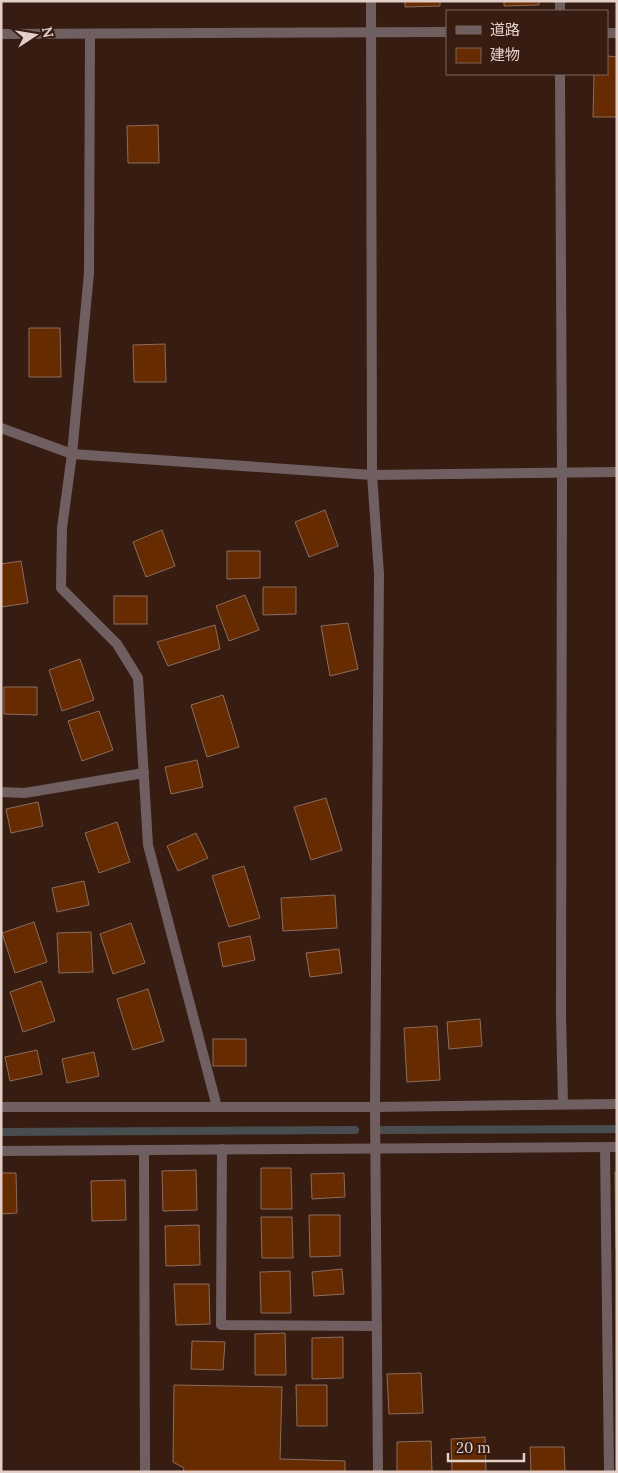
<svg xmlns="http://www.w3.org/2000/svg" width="618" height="1473" font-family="Lora,'Noto Sans JP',serif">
<rect width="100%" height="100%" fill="#371c11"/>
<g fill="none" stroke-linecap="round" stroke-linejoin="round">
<g stroke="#484d4f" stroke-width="8">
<path d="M382,1130L617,1129"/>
<path d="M1,1132L355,1130"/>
</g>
</g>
<g fill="#672b00" stroke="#8b6c5c">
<path d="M405,1H440V6L405,7Z"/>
<path d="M504,1H539V5L504,6Z"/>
<path d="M607,56L617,57V117H593L594,74H607Z"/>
<path d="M158,125L159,163H128L127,126Z"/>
<path d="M29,328H60L61,377H29Z"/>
<path d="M165,344L166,382H134L133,345Z"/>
<path d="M325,510L338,546L309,557L295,522Z"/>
<path d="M162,530L175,566L146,577L133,542Z"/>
<path d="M227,551H260V578L227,579Z"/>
<path d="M21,561L28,603L1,607V564Z"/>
<path d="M263,587H296V614L263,615Z"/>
<path d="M245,595L259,630L229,641L216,606Z"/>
<rect x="114" y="596" width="33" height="28"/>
<path d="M348,623L358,669L330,676L321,626Z"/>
<path d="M215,625L220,649L168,666L157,642Z"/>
<path d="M80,659L94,700L62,711L49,670Z"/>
<path d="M4,687H37V715L4,714Z"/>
<path d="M223,695L239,747L207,757L191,705Z"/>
<path d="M99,711L113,750L82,761L68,721Z"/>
<path d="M197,760L203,787L171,794L165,767Z"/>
<path d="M326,798L342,850L311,860L294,807Z"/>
<path d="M38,802L43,826L11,833L6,809Z"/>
<path d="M117,822L130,862L99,873L85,833Z"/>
<path d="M196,833L208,858L178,871L167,846Z"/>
<path d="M244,866L260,918L229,927L212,876Z"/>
<path d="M84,881L89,905L57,912L52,888Z"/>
<path d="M335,895L337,928L283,931L281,898Z"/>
<path d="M34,922L47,962L15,973L2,933Z"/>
<path d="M131,923L145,963L113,974L100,934Z"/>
<path d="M91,932L93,972L59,973L57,933Z"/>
<path d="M250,936L255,960L223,967L218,943Z"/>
<path d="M339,949L342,973L310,977L306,953Z"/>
<path d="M41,981L55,1021L23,1032L10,992Z"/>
<path d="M148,989L164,1041L133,1050L117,999Z"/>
<path d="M480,1019L482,1046L449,1049L447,1022Z"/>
<path d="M437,1026L440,1080L407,1082L404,1028Z"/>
<rect x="213" y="1039" width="33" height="27"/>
<path d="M37,1050L42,1074L10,1081L5,1057Z"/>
<path d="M94,1052L99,1076L67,1083L62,1059Z"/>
<path d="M261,1168H291L292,1209H261Z"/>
<path d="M196,1170L197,1210L163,1211L162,1171Z"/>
<path d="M615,1172H617V1249H616Z"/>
<path d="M1,1173H16L17,1213L1,1214Z"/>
<path d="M344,1173L345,1197L312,1199L311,1174Z"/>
<path d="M125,1180L126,1220L92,1221L91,1181Z"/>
<path d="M309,1215H340V1256L310,1257Z"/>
<path d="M261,1217H292L293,1258H262Z"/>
<path d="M199,1225L200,1265L166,1266L165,1226Z"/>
<path d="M342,1269L344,1294L314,1296L312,1272Z"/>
<path d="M290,1271L291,1313H261L260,1272Z"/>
<path d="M174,1284H209L210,1324L176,1325Z"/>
<path d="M285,1333L286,1375H255V1334Z"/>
<path d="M343,1337V1378L312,1379V1338Z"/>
<path d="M192,1341L225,1342L223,1370L191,1369Z"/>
<path d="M421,1373L423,1413L389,1414L387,1374Z"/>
<path d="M174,1385L282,1387L280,1459L345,1461V1472H183L184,1468L173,1462Z"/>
<path d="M296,1385H327V1426H297Z"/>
<path d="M485,1437L486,1472H452L451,1439Z"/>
<path d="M431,1441L432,1472H397V1442Z"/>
<path d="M530,1447H564L565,1472H531Z"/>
</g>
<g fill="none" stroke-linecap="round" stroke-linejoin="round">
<g stroke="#6f5f61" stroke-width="10">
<path d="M371,1L372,475L379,574L375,1107L378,1472"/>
<path d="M560,1V11"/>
<path d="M607,33H617"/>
<path d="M1,34L447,32"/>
<path d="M90,34L89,273L72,454L62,528L61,588L117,644L138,678L148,845L217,1107"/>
<path d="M560,74L562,472L561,1015L563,1104"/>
<path d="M1,428L72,454L372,475L617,472"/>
<path d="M1,792L25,793L144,773"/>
<path d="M1,1107H375L617,1104"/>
<path d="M605,1147L609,1472"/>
<path d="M222,1149L221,1325L377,1326"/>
<path d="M144,1150L145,1472"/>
<path d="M1,1151L617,1147"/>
</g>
</g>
<rect width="618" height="1473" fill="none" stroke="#e2d0c8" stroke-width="5"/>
<rect x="446" y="10" width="162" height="65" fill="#371c11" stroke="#7b645a"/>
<rect x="456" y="26" width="25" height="8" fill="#6f5f61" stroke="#7b645a"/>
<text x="490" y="35" font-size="15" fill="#e2d0c8">道路</text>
<rect x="456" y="48" width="25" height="15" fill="#672b00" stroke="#7b645a"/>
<text x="490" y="60" font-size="15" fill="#e2d0c8">建物</text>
<g transform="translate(35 35) rotate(78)" stroke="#371c11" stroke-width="4" paint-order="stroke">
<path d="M0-4L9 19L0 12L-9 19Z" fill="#e2d0c8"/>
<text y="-8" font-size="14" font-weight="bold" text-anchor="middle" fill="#e2d0c8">N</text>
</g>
<path d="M448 1453v8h76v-8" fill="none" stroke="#e2d0c8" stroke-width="2.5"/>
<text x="456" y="1453" font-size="15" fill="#e2d0c8" stroke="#371c11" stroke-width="4" paint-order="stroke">20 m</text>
</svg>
